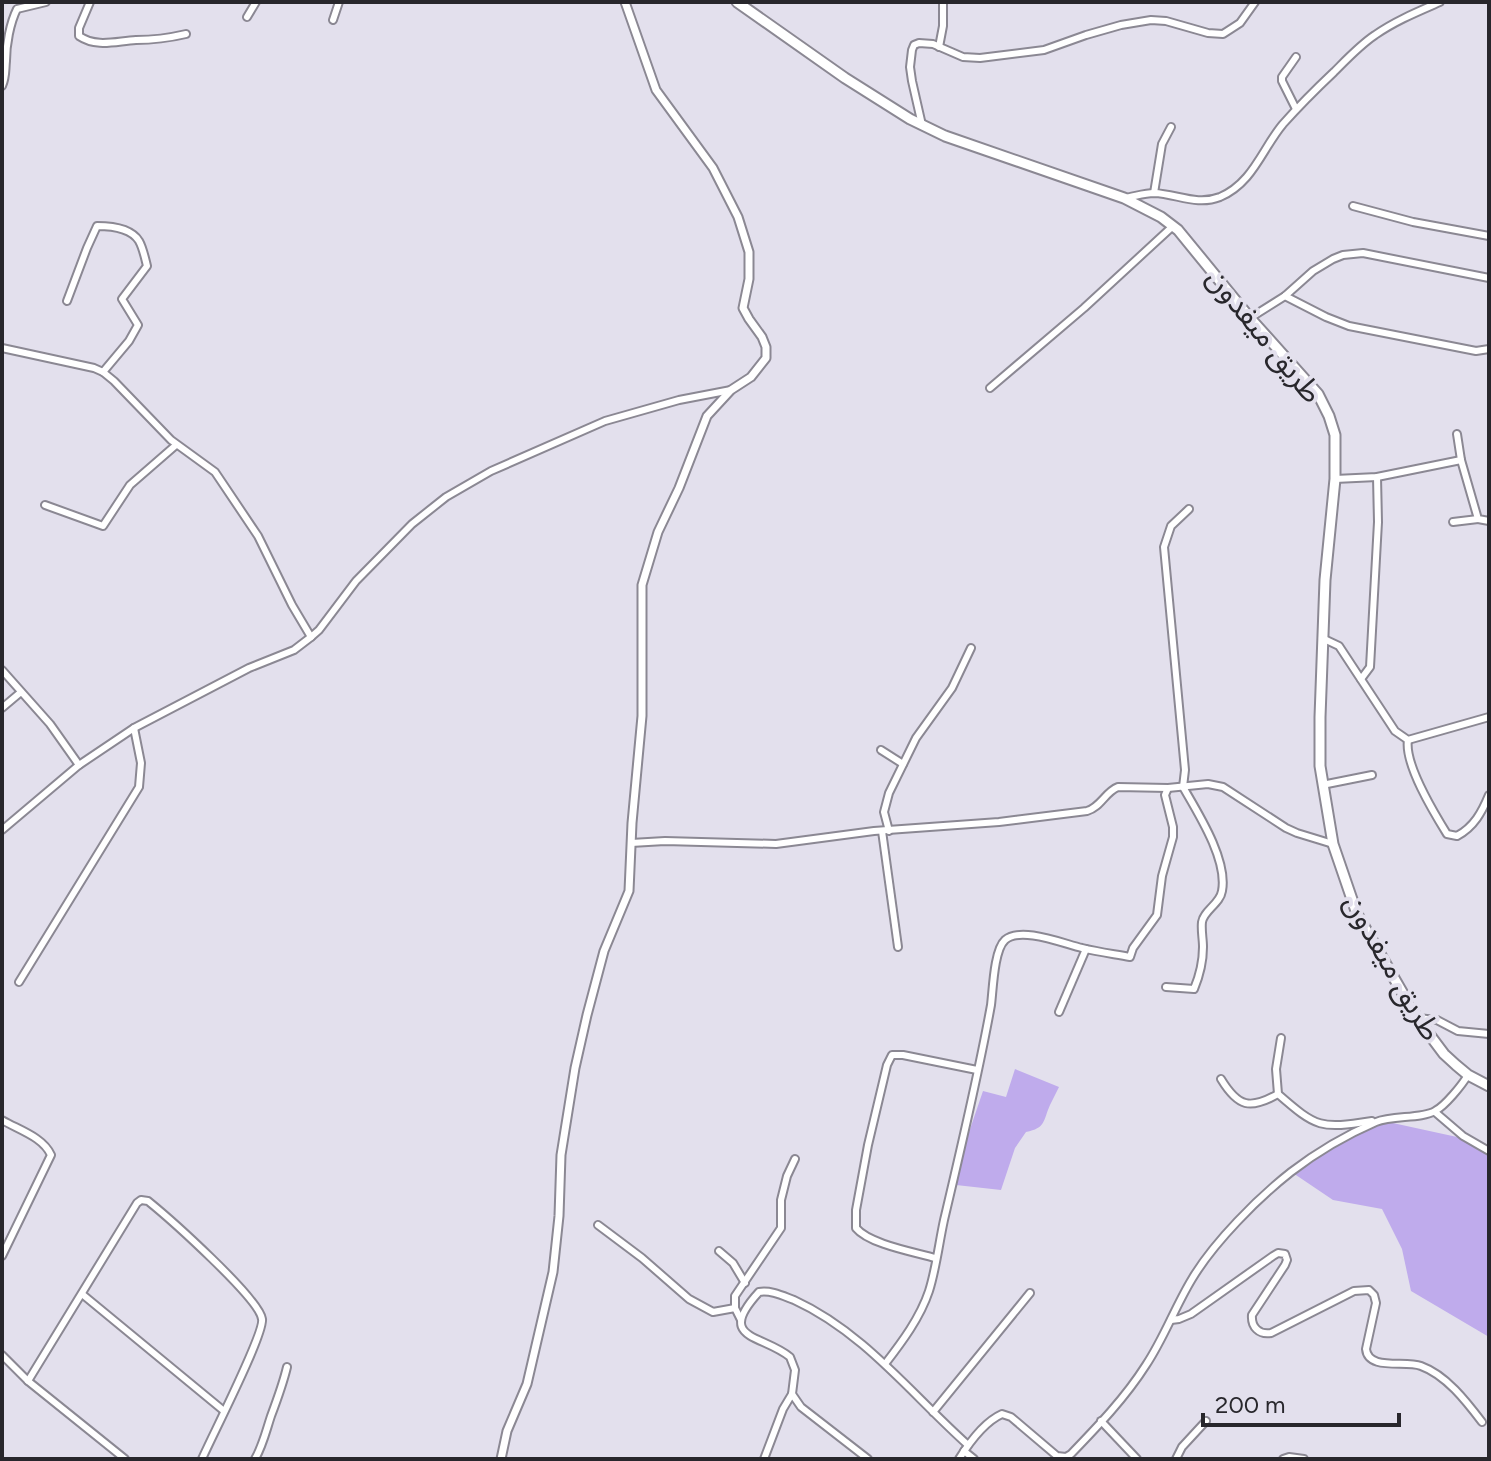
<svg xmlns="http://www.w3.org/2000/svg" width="1491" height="1461" font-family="Figtree,'Noto Sans Arabic',sans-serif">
<rect width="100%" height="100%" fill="#e3e0ed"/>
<g fill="#bfabec">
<path d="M1015,1069L1059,1087C1056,1093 1053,1099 1050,1105C1043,1121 1046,1128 1026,1132L1015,1148L1001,1190L956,1185L967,1138L983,1091L1006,1097Z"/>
<path d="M1379,1120L1480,1142L1489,1146V1337L1411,1291L1402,1249L1382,1209L1333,1200L1290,1171Z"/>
</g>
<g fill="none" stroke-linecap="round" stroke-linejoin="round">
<defs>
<g id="minor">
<path d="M90,2L79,28V36C97,48 116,41 136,40C153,40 169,38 186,34"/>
<path d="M247,17L256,2"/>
<path d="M333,20L339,2"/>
<path d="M939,47L943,26V2"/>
<path d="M2,86C6,77 5,71 6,61C6,45 10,23 17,9L46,2"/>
<path d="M1296,109L1282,81V77L1296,57"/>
<path d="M922,125L912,81L910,67L912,50L914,45L919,43L933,44L963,57L980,58L1044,50L1086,35L1121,25L1151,20L1166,21L1208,33L1223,34L1240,23L1255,2"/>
<path d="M1154,193L1162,144L1171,127"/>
<path d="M1124,198C1133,197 1144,193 1154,193C1177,194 1197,206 1220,197C1253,183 1262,149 1283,124C1299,106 1316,89 1334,72C1347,59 1360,45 1375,35C1395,21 1417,12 1440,2"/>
<path d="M1353,206L1413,222L1489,236"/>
<path d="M1285,296L1326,317L1349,326L1476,351L1489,349"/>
<path d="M67,301L87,248L97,226C111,226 131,228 139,241C143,248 145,258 147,266L122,299L138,325L129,341L103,372"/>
<path d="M1250,318L1285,296L1313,271L1333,259L1343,255L1363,253L1489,278"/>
<path d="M2,348L94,368L103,372L114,381L171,440L215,472L258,536L292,605L311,637L294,650L249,668L134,728L79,765L2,830"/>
<path d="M990,388L1084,308L1173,226"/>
<path d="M1457,434L1461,460L1478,519L1489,521"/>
<path d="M1335,479L1377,477L1461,460"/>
<path d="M45,505L103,526L130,485L176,445"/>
<path d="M1453,522L1478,519"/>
<path d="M311,637L319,630L356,581L412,524L446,497L491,471L605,421L679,400L731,390"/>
<path d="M1322,638L1339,646L1395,731L1408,740L1489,717"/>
<path d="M2,670L50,724L79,765"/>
<path d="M1361,679L1370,667L1378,522L1377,477"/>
<path d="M2,708L21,692"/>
<path d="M1408,740C1404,764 1434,813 1447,834L1457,836C1474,827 1482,812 1489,795"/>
<path d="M881,750L903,764"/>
<path d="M1322,785L1372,775"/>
<path d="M882,831L898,947"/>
<path d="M889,831L884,812L889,793L916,738L952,688L971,648"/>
<path d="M631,843L665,841L776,844L874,831L999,822L1087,811C1101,807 1105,792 1118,787L1168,788L1208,784L1223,787L1286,828L1297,833L1333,844"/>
<path d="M19,982L139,787L141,763L134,728"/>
<path d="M1166,987L1194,989C1199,977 1203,961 1203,947C1203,939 1201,930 1202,922C1204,910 1220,904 1222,891C1228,860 1198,813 1183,787L1185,770L1164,547L1171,526L1189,509"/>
<path d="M1059,1012L1086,949"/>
<path d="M1417,1018L1437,1020L1458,1031L1489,1034"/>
<path d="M1281,1038L1276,1069L1278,1094C1317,1128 1320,1129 1372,1121"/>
<path d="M1221,1079C1238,1107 1250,1110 1278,1094"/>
<path d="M1435,1112L1463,1136L1489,1151"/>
<path d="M2,1120C19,1130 43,1137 51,1155L2,1256"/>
<path d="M598,1225L642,1258L689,1299L713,1312L735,1308"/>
<path d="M719,1251L733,1263L745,1283"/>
<path d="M935,1258C914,1252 869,1244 856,1228V1210L868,1145L887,1065L892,1055H903L977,1070"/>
<path d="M82,1294L224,1411"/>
<path d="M741,1320L735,1308V1296L781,1228V1200L787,1176L795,1159"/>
<path d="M1171,1320L1179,1319L1191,1314L1273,1256L1278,1253L1285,1254L1287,1260L1285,1265L1252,1315C1251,1327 1259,1335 1271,1333L1354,1291L1369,1290L1374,1295L1376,1303L1366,1349C1368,1371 1405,1360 1421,1366C1446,1375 1466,1401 1482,1422"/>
<path d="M2,1355L28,1381L125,1459"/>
<path d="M885,1364C902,1342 920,1318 929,1291C936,1269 939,1243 944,1220C961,1148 978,1077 991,1005C993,989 994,950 1005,940C1021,926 1064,944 1082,948C1098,952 1114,954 1130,957L1133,948L1157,915L1162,876L1173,837V827L1165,795L1168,788"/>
<path d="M28,1381L137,1203L141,1200L148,1201C169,1218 259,1298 262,1319C265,1333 211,1438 202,1459"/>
<path d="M933,1412L1030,1293"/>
<path d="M1101,1421L1137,1459"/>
<path d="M964,1451L974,1459"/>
<path d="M255,1459C263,1445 266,1431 271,1416C277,1400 283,1384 287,1367"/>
<path d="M764,1459L783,1409L792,1394"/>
<path d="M868,1459L801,1407L792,1394L795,1370L790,1357C762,1334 715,1340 759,1292C771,1290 783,1296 794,1300C864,1332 912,1395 968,1445"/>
<path d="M959,1459C969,1443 984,1422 1002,1414L1011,1417L1057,1456L1066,1457L1071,1454C1098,1426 1125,1398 1146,1365C1164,1338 1175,1307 1192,1279C1214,1242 1258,1198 1291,1172C1317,1152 1346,1135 1376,1122C1392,1115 1421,1119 1435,1111C1445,1106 1462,1085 1468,1075"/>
<path d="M1176,1459L1182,1447L1206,1421"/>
<path d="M1283,1459L1289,1457L1304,1459"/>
</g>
<path id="tertiary" d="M501,1459L507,1431L527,1384L553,1272L559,1216L561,1155L575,1068L587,1015L604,951L629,891L632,823L642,716V585L658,532L679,488L707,416L731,390L751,377L766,358V347L762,337L749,319L743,308L749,279V252L738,217L713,168L656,90L625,2"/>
<path id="primary" d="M737,2L845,78L910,119L945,136L1124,198L1161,217L1178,230L1250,318L1318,394L1329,416L1335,435V479L1325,580L1320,717V766L1333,844L1357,914L1417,1018L1444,1054L1456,1065L1468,1075L1489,1086"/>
</defs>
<use href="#minor" stroke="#8b8893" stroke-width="10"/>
<use href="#tertiary" stroke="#8b8893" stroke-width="11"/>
<use href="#primary" stroke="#8b8893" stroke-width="13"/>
<use href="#minor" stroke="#fff" stroke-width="6"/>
<use href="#tertiary" stroke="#fff" stroke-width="7"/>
<use href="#primary" stroke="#fff" stroke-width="9"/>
</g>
<g text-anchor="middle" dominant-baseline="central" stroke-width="8" stroke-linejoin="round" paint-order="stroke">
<g font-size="30" fill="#28272c" stroke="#e3e0ed">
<text transform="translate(1265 335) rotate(51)">طريق ميفدون</text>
<text transform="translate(1393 967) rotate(60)">طريق ميفدون</text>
</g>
</g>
<rect width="1491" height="1461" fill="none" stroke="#28272c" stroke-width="8"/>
<path d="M1203 1413v12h196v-12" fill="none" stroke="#28272c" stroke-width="4"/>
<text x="1215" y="1413" font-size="24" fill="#28272c" stroke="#e3e0ed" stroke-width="6" paint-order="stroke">200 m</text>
</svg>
